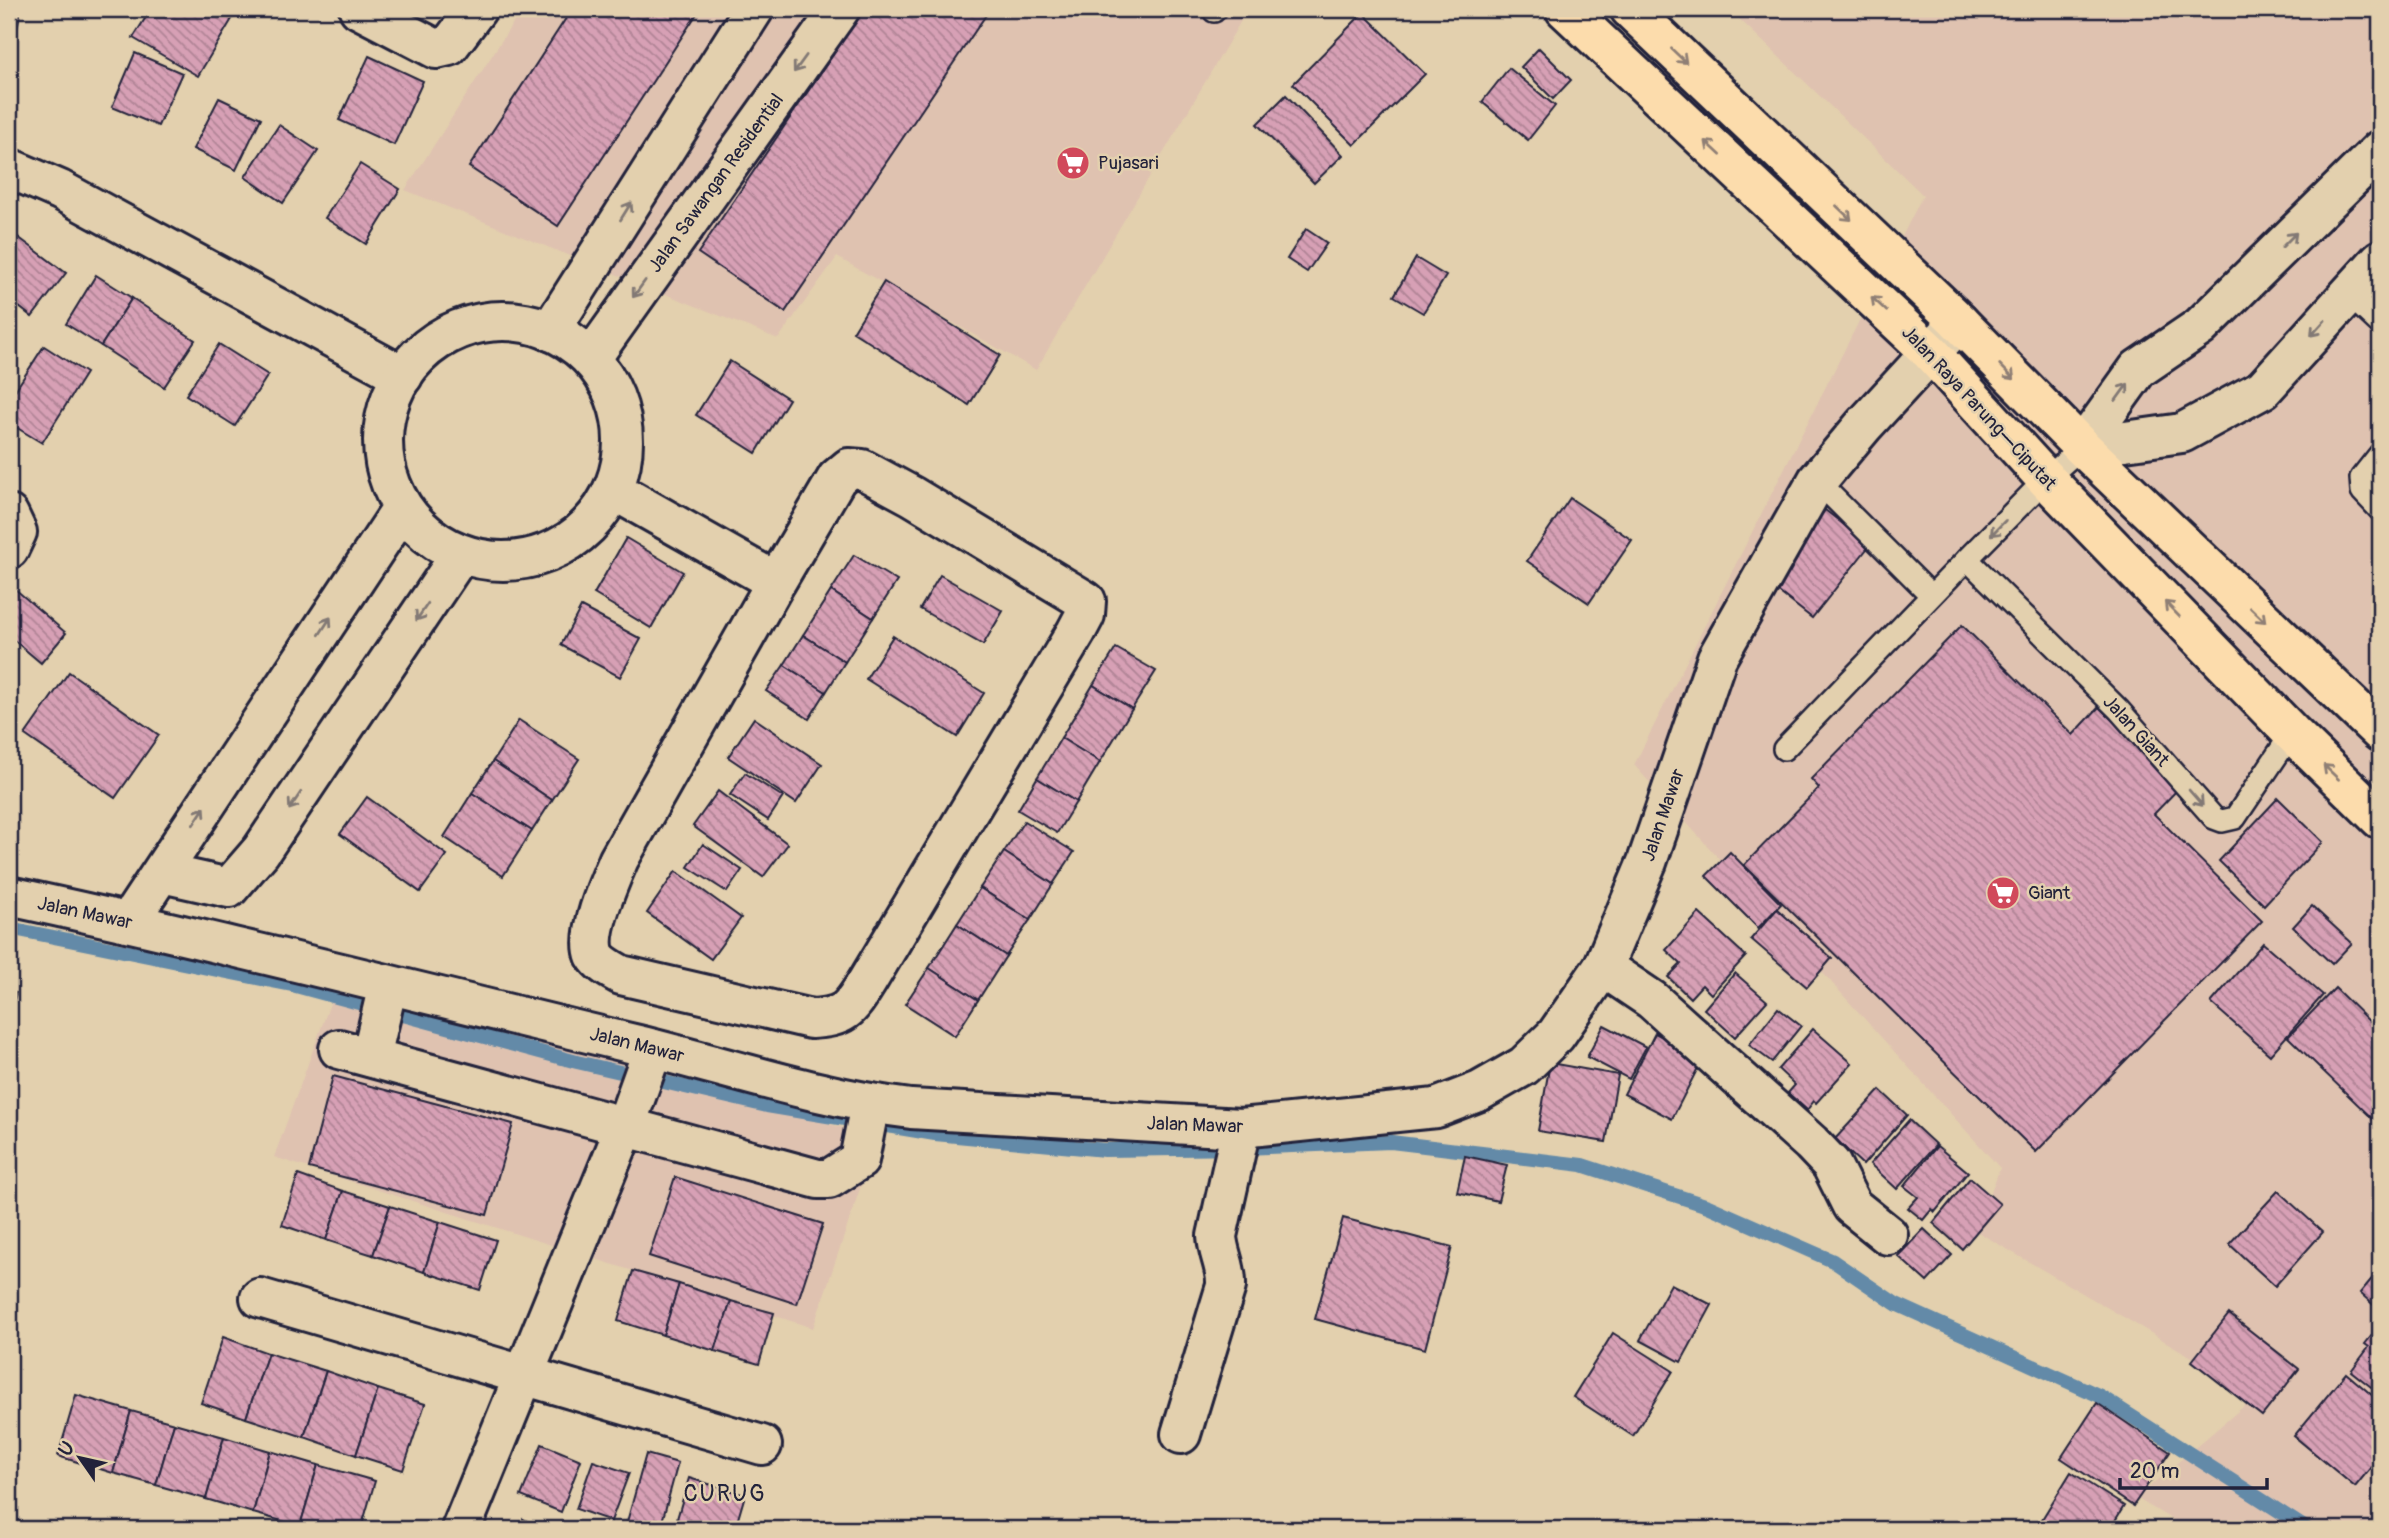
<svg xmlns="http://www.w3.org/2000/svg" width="2389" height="1538" font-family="Pangolin,sans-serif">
<defs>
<pattern id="building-back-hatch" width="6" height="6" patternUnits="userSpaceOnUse" patternTransform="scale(1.75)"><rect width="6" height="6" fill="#d7a0b5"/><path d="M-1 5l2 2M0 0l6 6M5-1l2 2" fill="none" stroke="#ae8294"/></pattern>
</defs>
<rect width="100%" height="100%" fill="#e3d0ae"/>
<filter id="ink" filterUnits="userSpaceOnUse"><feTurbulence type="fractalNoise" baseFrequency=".0143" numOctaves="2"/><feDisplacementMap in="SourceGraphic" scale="14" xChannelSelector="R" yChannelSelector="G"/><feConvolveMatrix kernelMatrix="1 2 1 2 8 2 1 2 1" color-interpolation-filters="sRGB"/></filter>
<g filter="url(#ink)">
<g fill="#dfc2b0">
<path d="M522,9H1248L1036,370L837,257L778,339L405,190Z"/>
<path d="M1729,9H2380L2379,1529H2188L2136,1498L2257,1395L1976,1231L2000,1168L1634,765L1923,195Z"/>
<path d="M339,979L877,1138L813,1328L274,1157Z"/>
</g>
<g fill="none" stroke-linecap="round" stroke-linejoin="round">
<path stroke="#638aa8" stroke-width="14" d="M9,928L292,985L577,1062L767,1106L935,1134L1105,1150L1246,1148L1391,1142L1582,1165L1708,1206L1833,1261L1896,1304L2100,1396L2307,1529"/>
</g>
<g fill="url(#building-back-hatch)" stroke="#22223b" stroke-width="2">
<path d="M9,9H21L9,67Z"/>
<path d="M151,9H238L198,76L133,38Z"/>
<path d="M572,9H700L558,226L469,167Z"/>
<path d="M864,9H990L785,312L698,253Z"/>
<path d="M1363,13L1425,74L1354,145L1293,84Z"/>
<path d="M1539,48L1571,80L1553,99L1521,67Z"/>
<path d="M135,53L182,73L158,126L112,107Z"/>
<path d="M369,56L423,81L394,145L339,120Z"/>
<path d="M1509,68L1555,106L1528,140L1482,102Z"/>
<path d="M1286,95L1343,155L1314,183L1257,124Z"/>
<path d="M219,98L261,118L236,170L193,149Z"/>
<path d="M279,125L318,151L283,203L245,177Z"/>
<path d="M360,164L400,189L366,244L325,218Z"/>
<path d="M1306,229L1327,243L1307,272L1287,259Z"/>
<path d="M18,237L66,273L32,317L9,299V249Z"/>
<path d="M1416,258L1446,276L1423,313L1394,296Z"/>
<path d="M96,275L132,298L101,346L66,324Z"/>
<path d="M884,282L1000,355L969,405L853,332Z"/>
<path d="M132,298L195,340L164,387L101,346Z"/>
<path d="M219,344L268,375L235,426L186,395Z"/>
<path d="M44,346L86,373L42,443L9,423V400Z"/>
<path d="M730,361L789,399L756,453L696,415Z"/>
<path d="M1570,498L1632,540L1589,603L1527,561Z"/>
<path d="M1825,510L1870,545L1812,618L1767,583Z"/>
<path d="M626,538L683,572L651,628L594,594Z"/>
<path d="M854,555L897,581L873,618L831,591Z"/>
<path d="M940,575L1003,611L983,645L920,609Z"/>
<path d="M15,589L66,633L41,663L9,636V596Z"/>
<path d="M831,591L873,618L845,662L803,635Z"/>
<path d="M581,607L641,639L620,677L561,645Z"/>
<path d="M1962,625L2073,735L2099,707L2180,787L2154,814L2262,921L2036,1152L1744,865L1819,788L1811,779Z"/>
<path d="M803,635L845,662L826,692L784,665Z"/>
<path d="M893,636L984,693L957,737L866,679Z"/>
<path d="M1116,648L1156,671L1132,709L1093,685Z"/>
<path d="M784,665L826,692L809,719L766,691Z"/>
<path d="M69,672L159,735L115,798L25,735Z"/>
<path d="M1093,685L1132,709L1100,762L1061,738Z"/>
<path d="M754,718L822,764L796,803L728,757Z"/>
<path d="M519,720L579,759L552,800L493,761Z"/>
<path d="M1061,738L1100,762L1076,802L1037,778Z"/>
<path d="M493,761L552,800L532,831L472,793Z"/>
<path d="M745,773L783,797L768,820L730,795Z"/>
<path d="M1037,778L1076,802L1057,833L1018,810Z"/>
<path d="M718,791L788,844L763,877L693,826Z"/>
<path d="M472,793L532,831L503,876L444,837Z"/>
<path d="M367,797L447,855L420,892L340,834Z"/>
<path d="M2278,798L2323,842L2264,905L2219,861Z"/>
<path d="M1024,821L1074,852L1053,884L1004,852Z"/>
<path d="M703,844L742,870L727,892L688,867Z"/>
<path d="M1004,852L1053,884L1030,920L980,888Z"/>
<path d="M1730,852L1781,904L1758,928L1706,876Z"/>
<path d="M676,871L741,918L711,959L647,913Z"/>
<path d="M980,888L1030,920L1006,956L957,924Z"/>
<path d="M2312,906L2352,943L2332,964L2293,927Z"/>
<path d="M1777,909L1832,958L1807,987L1751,939Z"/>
<path d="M1699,913L1746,956L1711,994L1702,985L1690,998L1668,977L1681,964L1666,950Z"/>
<path d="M957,924L1006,956L978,1000L929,968Z"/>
<path d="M2263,943L2323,995L2270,1055L2211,1003Z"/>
<path d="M929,968L978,1000L955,1036L905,1004Z"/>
<path d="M1735,973L1767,1001L1735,1037L1704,1009Z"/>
<path d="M2335,988L2380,1032V1126L2288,1037Z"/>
<path d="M9,991L16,993L9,1022Z"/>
<path d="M1778,1008L1801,1026L1772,1062L1749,1045Z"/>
<path d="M1604,1025L1646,1047L1629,1079L1587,1057Z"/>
<path d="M1813,1029L1852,1063L1816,1103L1814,1101L1807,1110L1788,1093L1795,1085L1778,1069Z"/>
<path d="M1655,1033L1703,1058L1672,1119L1624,1094Z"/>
<path d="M1550,1063L1618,1075L1606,1142L1538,1131Z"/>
<path d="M333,1076L513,1124L487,1215L309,1168Z"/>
<path d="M1880,1090L1907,1115L1863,1165L1835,1139Z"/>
<path d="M1909,1120L1936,1145L1897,1189L1870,1164Z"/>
<path d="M1937,1146L1968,1172L1935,1212L1932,1209L1923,1220L1908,1208L1918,1197L1904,1186Z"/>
<path d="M1465,1156L1507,1165L1498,1201L1457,1192Z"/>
<path d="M298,1175L343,1191L326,1240L282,1225Z"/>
<path d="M675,1177L823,1224L797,1304L649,1256Z"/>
<path d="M1970,1178L2000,1204L1962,1249L1933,1223Z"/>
<path d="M343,1191L390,1206L373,1255L326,1240Z"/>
<path d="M2278,1191L2323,1232L2275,1286L2229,1244Z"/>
<path d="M390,1206L440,1222L424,1272L373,1255Z"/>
<path d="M1343,1218L1452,1247L1425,1349L1315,1319Z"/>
<path d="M440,1222L496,1240L480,1290L424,1272Z"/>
<path d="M1924,1229L1952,1255L1927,1282L1898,1256Z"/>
<path d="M2380,1269V1306L2378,1309L2360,1293Z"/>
<path d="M633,1271L679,1284L663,1335L618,1321Z"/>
<path d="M679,1284L731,1301L715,1351L663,1335Z"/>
<path d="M1671,1284L1712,1305L1681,1362L1640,1340Z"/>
<path d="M731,1301L774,1313L759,1364L715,1351Z"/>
<path d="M2229,1314L2299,1369L2262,1416L2192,1361Z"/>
<path d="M2380,1325V1394L2351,1371L2369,1347L2365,1344Z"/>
<path d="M1613,1333L1673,1371L1633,1436L1573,1397Z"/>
<path d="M223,1337L268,1353L246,1418L201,1403Z"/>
<path d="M268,1353L326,1371L304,1437L246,1418Z"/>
<path d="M326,1371L378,1389L356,1455L304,1437Z"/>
<path d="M2346,1373L2380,1402V1456L2355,1487L2294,1436Z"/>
<path d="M378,1389L425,1404L403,1470L356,1455Z"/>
<path d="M76,1395L131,1411L113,1473L58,1456Z"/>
<path d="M2097,1403L2170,1452L2133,1506L2061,1458Z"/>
<path d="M131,1411L174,1423L156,1485L113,1473Z"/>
<path d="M174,1423L224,1437L206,1499L156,1485Z"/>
<path d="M224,1437L270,1451L253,1513L206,1499Z"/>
<path d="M542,1444L581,1460L561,1512L521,1496Z"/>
<path d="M270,1451L318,1465L300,1526L253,1513Z"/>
<path d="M646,1454L678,1463L660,1529H625Z"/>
<path d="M593,1461L629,1473L611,1521L576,1509Z"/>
<path d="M318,1465L375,1481L361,1529H311L300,1526Z"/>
<path d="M2071,1472L2124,1506L2110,1529H2036Z"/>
<path d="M689,1478L745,1495L735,1529H674Z"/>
<path d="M523,1519L544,1529H519Z"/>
</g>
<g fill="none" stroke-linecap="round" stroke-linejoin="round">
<defs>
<g id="lane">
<path d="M1214,11L1216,9"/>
<path d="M2348,294L2380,324"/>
<path d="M2082,447L2046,479L1967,559L2119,710L2214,818L2222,821L2235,818L2292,733"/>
<path d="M2380,454L2361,478L2362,491L2380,510"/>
<path d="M1817,481L1931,595"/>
<path d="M1784,749L1967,559"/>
</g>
<g id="street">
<path d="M359,9L436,49L449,46L477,9"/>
<path d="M9,168L60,190L403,376"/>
<circle cx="503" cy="441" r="120"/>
<path d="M550,331L754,9"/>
<path d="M592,357L840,9"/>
<path d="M2082,447L2138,369L2200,327L2380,150"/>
<path d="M2082,447L2182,433L2263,389L2380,260"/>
<path d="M615,491L776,582L837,478L849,468L862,469L912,496L1086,601L1085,615L1076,632L867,982C849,1011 845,1017 811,1019L621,975C612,970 600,964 595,955C586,933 610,880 619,859L776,582"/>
<path d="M9,515L17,532L9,549"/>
<path d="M162,873L229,888L261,851L460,555"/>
<path d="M129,921L402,509"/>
<path d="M1603,967L1652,1000L1811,1143L1831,1164L1852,1206L1888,1235"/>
<path d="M339,1049L818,1179H829L859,1160L870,1104"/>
<path d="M371,1057L388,985"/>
<path d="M260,1298L762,1445"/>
<path d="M1181,1434L1226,1286C1227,1267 1218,1254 1217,1236L1241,1128"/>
<path d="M461,1529L625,1127L653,1049"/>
</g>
<path id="secondary" d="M9,896C219,941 428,995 638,1045C728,1067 819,1098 911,1109L1241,1128L1436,1108L1480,1091L1524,1066L1556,1035L1603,967L1647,862L1717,658L1817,481L1864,425L1959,322"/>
<g id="highway">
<path d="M1565,9L1930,352L2046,479L2292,733L2380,819"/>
<path d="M1630,9L1953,316L2082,447L2380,732"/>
</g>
</defs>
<use href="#lane" stroke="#22223b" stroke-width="26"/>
<use href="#street" stroke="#22223b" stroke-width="44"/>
<use href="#secondary" stroke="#22223b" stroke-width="44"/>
<use href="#highway" stroke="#22223b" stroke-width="44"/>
<use href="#lane" stroke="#e3d0ae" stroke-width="21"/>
<use href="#street" stroke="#e3d0ae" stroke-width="38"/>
<use href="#secondary" stroke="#e3d0ae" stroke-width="38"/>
<use href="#highway" stroke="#fcdcac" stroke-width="38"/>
</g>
<defs><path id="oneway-shaft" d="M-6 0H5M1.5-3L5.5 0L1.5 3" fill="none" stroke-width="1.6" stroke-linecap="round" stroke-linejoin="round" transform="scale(1.75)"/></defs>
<g stroke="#8f7f74">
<use href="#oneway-shaft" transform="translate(1679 56) rotate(44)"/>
<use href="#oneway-shaft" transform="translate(1713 148) rotate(-137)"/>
<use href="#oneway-shaft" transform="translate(1844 213) rotate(44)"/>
<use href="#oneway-shaft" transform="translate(1879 304) rotate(-137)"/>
<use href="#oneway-shaft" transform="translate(2007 372) rotate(46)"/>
<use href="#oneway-shaft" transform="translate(2172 609) rotate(-134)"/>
<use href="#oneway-shaft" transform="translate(2258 615) rotate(44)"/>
<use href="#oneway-shaft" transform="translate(2331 772) rotate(-136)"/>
</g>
<g stroke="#827974">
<use href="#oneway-shaft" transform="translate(800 64) rotate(126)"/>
<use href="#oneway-shaft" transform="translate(626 211) rotate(-58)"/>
<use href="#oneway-shaft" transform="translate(2289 240) rotate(-45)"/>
<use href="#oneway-shaft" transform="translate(639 289) rotate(126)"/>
<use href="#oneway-shaft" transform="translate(2318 328) rotate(132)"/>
<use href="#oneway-shaft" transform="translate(2122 392) rotate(-54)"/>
<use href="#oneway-shaft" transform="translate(1998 528) rotate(134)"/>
<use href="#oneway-shaft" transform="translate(422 612) rotate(124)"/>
<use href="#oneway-shaft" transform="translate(325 626) rotate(-57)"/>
<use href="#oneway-shaft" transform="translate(2196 798) rotate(49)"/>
<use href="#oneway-shaft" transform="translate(295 801) rotate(124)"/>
<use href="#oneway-shaft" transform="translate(199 816) rotate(-57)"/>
</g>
</g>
<defs>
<symbol id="supermarket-disc" viewBox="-11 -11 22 22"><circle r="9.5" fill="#d1495b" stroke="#e3d0ae"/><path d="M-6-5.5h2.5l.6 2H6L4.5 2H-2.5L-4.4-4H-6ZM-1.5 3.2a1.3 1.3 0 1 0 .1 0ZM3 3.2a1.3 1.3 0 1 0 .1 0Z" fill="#fff"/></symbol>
</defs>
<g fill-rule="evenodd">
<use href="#supermarket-disc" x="1054" y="144" width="38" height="38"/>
<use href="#supermarket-disc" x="1984" y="874" width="38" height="38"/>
</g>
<g text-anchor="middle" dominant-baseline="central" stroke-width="5" stroke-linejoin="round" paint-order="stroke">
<g font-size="19" fill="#22223b" stroke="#e3d0ae" text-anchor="start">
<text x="1098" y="163">Pujasari</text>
<text x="2028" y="893">Giant</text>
</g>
<g font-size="19" fill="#22223b" stroke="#e3d0ae">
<text transform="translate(716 183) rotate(-54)">Jalan Sawangan Residential</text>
<text transform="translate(1979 408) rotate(47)">Jalan Raya Parung—Ciputat</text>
<text transform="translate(2136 731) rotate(48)">Jalan Giant</text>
<text transform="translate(1663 815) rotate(-71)">Jalan Mawar</text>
<text transform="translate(85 913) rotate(12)">Jalan Mawar</text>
<text transform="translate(637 1045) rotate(14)">Jalan Mawar</text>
<text transform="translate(1195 1125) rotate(2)">Jalan Mawar</text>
</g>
<g font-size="23" letter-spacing="2" fill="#22223b" stroke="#e3d0ae">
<text x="725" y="1493">CURUG</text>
</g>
</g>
<rect width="2389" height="1538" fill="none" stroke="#e3d0ae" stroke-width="35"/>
<rect x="18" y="18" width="2354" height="1503" fill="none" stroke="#22223b" stroke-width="2.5" filter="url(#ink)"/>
<g transform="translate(80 1458) rotate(304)" stroke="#e3d0ae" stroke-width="5" paint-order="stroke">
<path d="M0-5L12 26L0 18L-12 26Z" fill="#22223b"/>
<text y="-10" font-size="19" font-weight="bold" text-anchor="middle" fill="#22223b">U</text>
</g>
<path d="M2120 1478v10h147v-10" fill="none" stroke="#22223b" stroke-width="3.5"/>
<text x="2130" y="1478" font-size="21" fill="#22223b" stroke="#e3d0ae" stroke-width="5" paint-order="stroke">20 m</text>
</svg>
